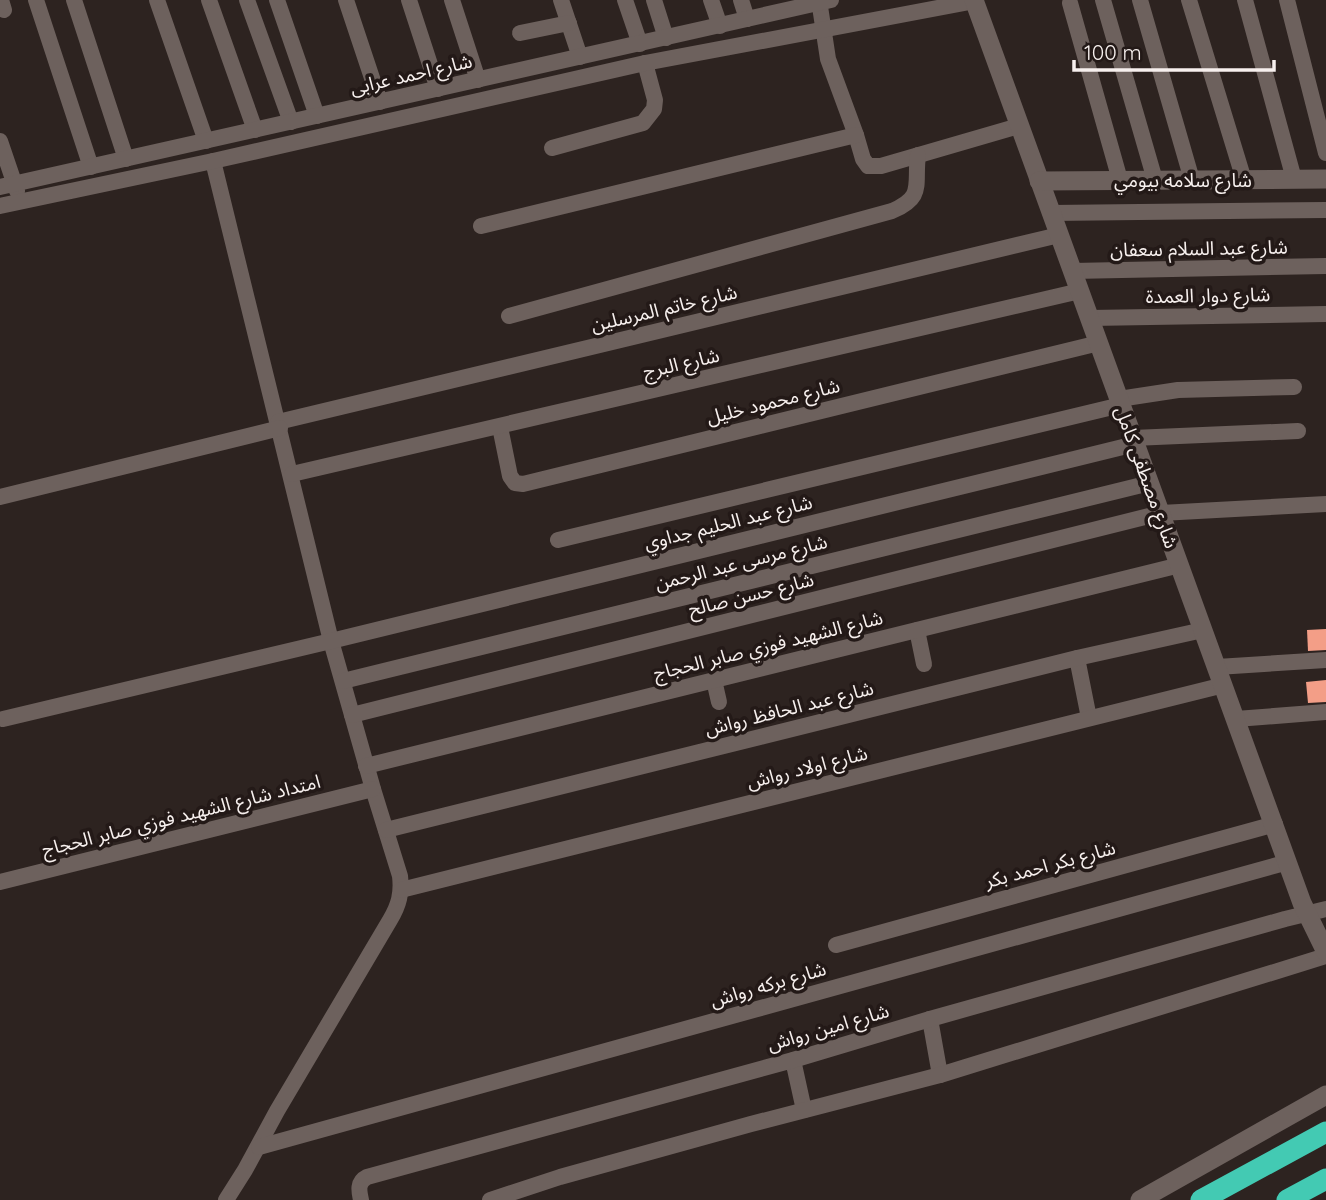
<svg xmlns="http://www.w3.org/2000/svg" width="1326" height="1200" font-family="Quicksand,'Noto Sans Arabic',sans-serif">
<rect width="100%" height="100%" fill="#2d2320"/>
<g fill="#f39e87">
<path d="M1326,629V650L1308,651L1307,630Z"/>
<path d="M1326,680V702L1308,703L1306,682Z"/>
</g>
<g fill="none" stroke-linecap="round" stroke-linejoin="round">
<g stroke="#6d615d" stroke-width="16">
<path d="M1,0L4,10"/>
<path d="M36,0L91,167"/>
<path d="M74,0L126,159"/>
<path d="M157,0L206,141"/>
<path d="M209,0L255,130"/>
<path d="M247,0L291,122"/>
<path d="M277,0L317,116"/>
<path d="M346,0L380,102"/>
<path d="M409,0L438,89"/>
<path d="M452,0L478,80"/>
<path d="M561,0L580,57"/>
<path d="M625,0L640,44"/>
<path d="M654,0L666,38"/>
<path d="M711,0L720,26"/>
<path d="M741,0L747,19"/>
<path d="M819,0L828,59L856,135L863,159L868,166H881L1019,126"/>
<path d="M1103,0L1155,180"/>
<path d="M1140,0L1192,180"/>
<path d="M1189,0L1244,180"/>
<path d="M1245,0L1294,179"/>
<path d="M1287,0L1326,153"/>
<path d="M1070,3L1120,180"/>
<path d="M520,33L569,23"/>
<path d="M0,141L17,191"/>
<path d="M552,148L643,123L654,109L655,100L645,63"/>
<path d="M213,161L331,641L373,789L400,876C402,893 399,905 390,920L277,1111L245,1170L226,1200"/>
<path d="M0,187L831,0"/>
<path d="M0,206L213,161L645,63L975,1"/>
<path d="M1051,213L1326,210"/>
<path d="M481,226L856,135"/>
<path d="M1072,271L1326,266"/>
<path d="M509,316L892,211C925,197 914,185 918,155"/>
<path d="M1090,318L1326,314"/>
<path d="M1119,399L1178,390L1294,387"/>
<path d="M278,422L1059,235"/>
<path d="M500,427L510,476L515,483L523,484L1099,343"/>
<path d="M1133,438L1298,431"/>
<path d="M292,474L1080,291"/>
<path d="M0,497L280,428"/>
<path d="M558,540L1121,405"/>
<path d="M917,630L924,664"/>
<path d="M1077,658L1089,718"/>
<path d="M1217,667L1326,660"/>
<path d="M714,680L719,702"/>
<path d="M343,681L1150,483"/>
<path d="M352,715L1161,513L1326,504"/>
<path d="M3,719L331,641L1135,444"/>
<path d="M1236,719L1326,712"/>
<path d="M366,766L1180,565"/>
<path d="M386,830L1077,658L1203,630"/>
<path d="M0,882L373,789"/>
<path d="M401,890L1224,685"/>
<path d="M836,945L1275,824"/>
<path d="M930,1019L940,1075"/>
<path d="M793,1060L804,1110"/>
<path d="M259,1147L1288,862"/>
<path d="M361,1200C359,1191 357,1182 367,1177L793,1060L930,1019L1285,919L1326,909"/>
<path d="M490,1200L560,1177L751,1124L940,1075L1326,956"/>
</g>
<g stroke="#6d615d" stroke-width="19">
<path d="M974,0L1302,903L1326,952"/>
<path d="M1039,181L1326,179"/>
<path d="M1140,1200L1326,1095"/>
</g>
<g stroke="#43cab3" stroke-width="21">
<path d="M1201,1200L1326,1132"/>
<path d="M1287,1200L1326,1179"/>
</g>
</g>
<g text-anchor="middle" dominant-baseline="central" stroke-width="7" stroke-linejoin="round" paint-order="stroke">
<g font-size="19" fill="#f7f0ee" stroke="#231917">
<text transform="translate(411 74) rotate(-13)">شارع احمد عرابى</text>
<text x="1183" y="180">شارع سلامه بيومي</text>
<text transform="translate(1199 248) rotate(-1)">شارع عبد السلام سعفان</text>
<text transform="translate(1208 295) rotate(-1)">شارع دوار العمدة</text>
<text transform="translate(664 308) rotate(-13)">شارع خاتم المرسلين</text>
<text transform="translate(681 363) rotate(-13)">شارع البرج</text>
<text transform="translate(773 401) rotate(-14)">شارع محمود خليل</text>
<text transform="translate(1147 477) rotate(70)">شارع مصطفى كامل</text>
<text transform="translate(728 522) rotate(-14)">شارع عبد الحليم جداوي</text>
<text transform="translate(741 562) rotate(-14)">شارع مرسى عبد الرحمن</text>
<text transform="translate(751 594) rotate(-14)">شارع حسن صالح</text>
<text transform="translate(768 645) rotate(-14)">شارع الشهيد فوزي صابر الحجاج</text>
<text transform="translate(789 708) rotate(-14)">شارع عبد الحافظ رواش</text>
<text transform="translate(807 767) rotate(-14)">شارع اولاد رواش</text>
<text transform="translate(181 815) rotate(-14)">امتداد شارع الشهيد فوزي صابر الحجاج</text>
<text transform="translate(1050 864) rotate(-15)">شارع بكر احمد بكر</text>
<text transform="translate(768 984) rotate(-16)">شارع بركه رواش</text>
<text transform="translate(828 1027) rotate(-16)">شارع امين رواش</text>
</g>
</g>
<path d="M1074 60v10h200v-10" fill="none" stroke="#f7f0ee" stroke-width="3.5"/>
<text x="1084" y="60" font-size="21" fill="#f7f0ee" stroke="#231917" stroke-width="5" paint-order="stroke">100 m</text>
</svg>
